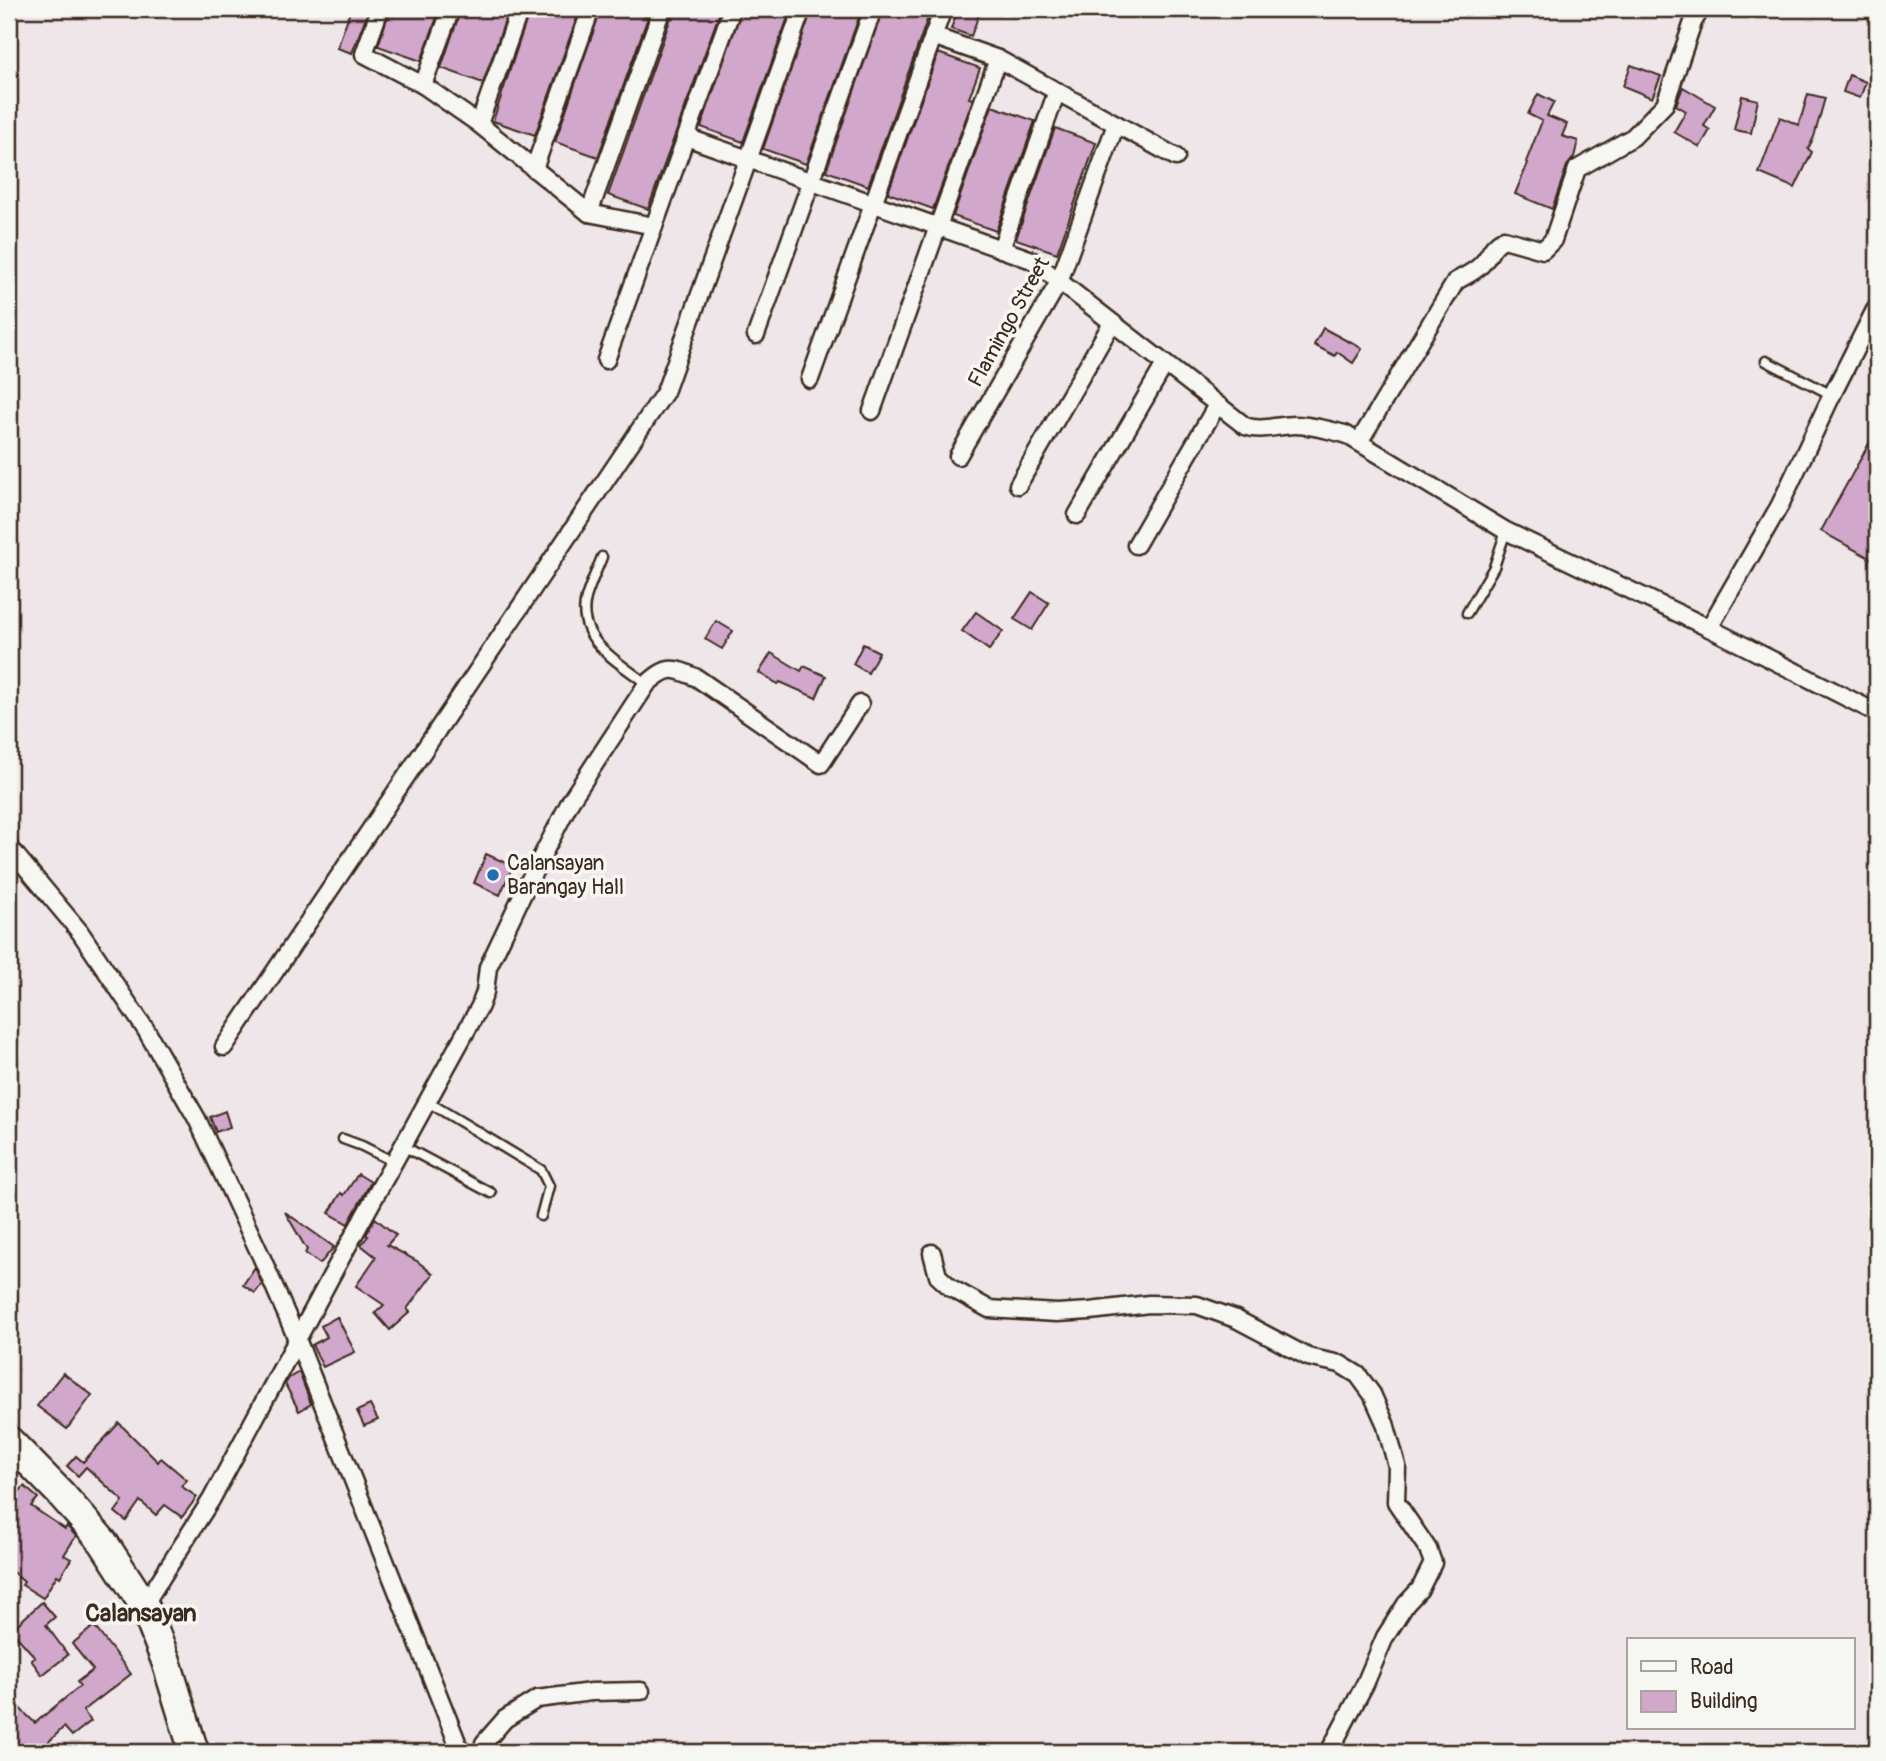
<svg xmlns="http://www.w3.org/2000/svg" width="1886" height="1761" font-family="Pangolin,sans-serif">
<rect width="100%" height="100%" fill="#efe6ea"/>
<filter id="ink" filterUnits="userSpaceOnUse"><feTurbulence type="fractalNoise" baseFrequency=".0143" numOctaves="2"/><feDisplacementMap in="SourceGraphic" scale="14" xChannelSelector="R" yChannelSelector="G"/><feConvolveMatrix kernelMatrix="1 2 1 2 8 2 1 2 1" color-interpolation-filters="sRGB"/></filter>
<g filter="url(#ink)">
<g fill="#d1a7cc" stroke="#3b2a1e" stroke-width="2">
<path d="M351,9H369L352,53L337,48Z"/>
<path d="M390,9H440L421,61L378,46Z"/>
<path d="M461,9H509L483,83L441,68Z"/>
<path d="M530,9L558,19L562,9H580L535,135L493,121Z"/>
<path d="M601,9H625L648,17L598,157L555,142Z"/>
<path d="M674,9H721L648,209L608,195Z"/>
<path d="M742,9H791L743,142L701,127Z"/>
<path d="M812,9H862L806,164L763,149Z"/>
<path d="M883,9H931L868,186L826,171Z"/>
<path d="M958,9H981L971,36L951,29Z"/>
<path d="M938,53L980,68L969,98L973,99L933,209L888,193Z"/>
<path d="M1631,65L1661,76L1652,98L1623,86Z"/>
<path d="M1849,75L1866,82L1860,98L1843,92Z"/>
<path d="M1683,87L1715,106L1704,126L1710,130L1700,147L1674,132L1686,111L1676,105Z"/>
<path d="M1538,94L1554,102L1547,116L1567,124L1562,136L1578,141L1574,157L1567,166L1552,209L1515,194L1528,163L1526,162L1542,121L1528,114Z"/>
<path d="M1808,94L1825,98L1814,137L1808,149L1812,152L1795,188L1759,173L1780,117L1799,125Z"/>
<path d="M1742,96L1758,100L1751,133L1734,130Z"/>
<path d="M992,106L1035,121L996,231L953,216Z"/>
<path d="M1055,128L1096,143L1057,253L1016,239Z"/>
<path d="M1323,328L1349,342L1350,341L1362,349L1353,363L1337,352L1335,356L1314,345Z"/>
<path d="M1877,429V562L1821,531Z"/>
<path d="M1032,592L1049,603L1032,630L1014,619Z"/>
<path d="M976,612L1003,631L989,650L962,631Z"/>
<path d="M716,621L733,631L722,649L705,639Z"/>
<path d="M863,644L879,652L868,673L853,664Z"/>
<path d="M771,653L801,671L804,666L826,676L816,698L780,682L778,684L759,673Z"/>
<path d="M486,854L513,866L500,895L474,883Z"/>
<path d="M225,1111L230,1127L216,1132L210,1117Z"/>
<path d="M358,1174L371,1182L348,1224L329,1213L341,1193L344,1195Z"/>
<path d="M285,1212L334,1247L320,1264L305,1253L307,1250Z"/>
<path d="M375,1218L396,1235L387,1245L417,1261L433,1274L407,1309L410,1312L390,1330L375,1313L384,1305L356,1286L376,1257L361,1245L368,1236L366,1235Z"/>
<path d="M255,1267L262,1284L255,1293L243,1285Z"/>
<path d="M337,1317L355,1352L323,1367L312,1345L327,1337L321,1326Z"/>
<path d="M299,1372L311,1404L299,1411L285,1384L289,1378Z"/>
<path d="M63,1373L92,1395L67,1429L37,1406Z"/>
<path d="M370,1405L378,1420L364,1426L357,1411Z"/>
<path d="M119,1423L158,1462L161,1458L187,1480L181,1486L197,1497L182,1517L165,1505L156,1515L140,1501L126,1521L115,1512L123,1501L86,1467L78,1476L67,1466L76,1456L83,1462Z"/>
<path d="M24,1486L38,1498L31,1506L65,1529L67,1526L76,1536L64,1555L71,1559L60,1577L57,1575L43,1598L22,1585L24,1582L9,1569V1504Z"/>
<path d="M42,1602L55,1617L46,1625L68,1655L42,1675L31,1660L35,1657L11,1630Z"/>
<path d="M94,1626L131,1674L83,1711L91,1721L72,1736L64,1727L38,1752H21L9,1740V1698L35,1723L80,1686L77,1682L93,1670L72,1644Z"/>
</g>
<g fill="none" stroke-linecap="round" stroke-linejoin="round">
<defs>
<g id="lane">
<path d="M1766,361L1832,395"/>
<path d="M602,557C597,570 590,584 586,598C575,640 619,662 647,684"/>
<path d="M1467,613L1494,567L1506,531"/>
<path d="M428,1102L541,1170L549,1186L541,1216"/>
<path d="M343,1139L362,1146L394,1162"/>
<path d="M403,1146L491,1193"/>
</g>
<g id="street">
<path d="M380,9L364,54L423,85L479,124L589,213L654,226"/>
<path d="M933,36L998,59L1176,157"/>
<path d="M423,85L451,9"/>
<path d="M479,124L520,9"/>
<path d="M686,137L1032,260L1245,426C1261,432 1278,425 1295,425C1312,425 1328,430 1345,434L1506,531L1709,628L1877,713"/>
<path d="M534,169L591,9"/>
<path d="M589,213L662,9"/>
<path d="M1001,249L1057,91"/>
<path d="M756,335L873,9"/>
<path d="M606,360L732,9"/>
<path d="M810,379L943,9"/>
<path d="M872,411L998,59"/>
<path d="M1359,442L1456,281C1465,276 1474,272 1481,265C1492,254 1489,247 1504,239L1543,250L1553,240L1577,169L1633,137L1665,104L1693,22L1701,9"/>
<path d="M958,456L1059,282L1116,124"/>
<path d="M1018,485L1112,323"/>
<path d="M1077,515L1165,364"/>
<path d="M1136,545L1217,405"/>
<path d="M1709,628L1780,505L1832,395L1877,306"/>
<path d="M9,847L80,932L146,1030L197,1119L261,1256L297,1339L461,1752"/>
<path d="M224,1047L665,392L802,9"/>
<path d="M932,1253L938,1276L951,1288L989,1309L1057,1313L1090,1311L1149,1304L1197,1305L1236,1319L1308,1357L1340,1364L1358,1375L1372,1394L1385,1423L1397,1466L1396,1502L1428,1549L1433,1563L1420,1589L1406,1604L1385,1637L1365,1684L1329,1752"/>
<path d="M144,1605L211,1500L335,1269L480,1006L485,992L488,967L526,887L571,800L647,684C668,665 673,667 697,678L821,764L860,704"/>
<path d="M482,1752L484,1743L505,1719L537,1699L591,1692L641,1691"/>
</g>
<path id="highway" d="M9,1441L61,1494L103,1542L144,1605L166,1661L194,1752"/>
</defs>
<use href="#lane" stroke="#3b2a1e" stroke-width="13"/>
<use href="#street" stroke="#3b2a1e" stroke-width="21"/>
<use href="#highway" stroke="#3b2a1e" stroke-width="33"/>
<use href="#lane" stroke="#f6f6f2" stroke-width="8"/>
<use href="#street" stroke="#f6f6f2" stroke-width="16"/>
<use href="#highway" stroke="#f6f6f2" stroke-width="28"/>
</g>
</g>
<circle fill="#1f6fb2" stroke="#f6f6f2" stroke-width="2.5" cx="493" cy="875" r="7"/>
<g text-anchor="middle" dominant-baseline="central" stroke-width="7" stroke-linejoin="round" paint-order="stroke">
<g font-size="21" fill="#3b2a1e" stroke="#f6f6f2">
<text transform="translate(1009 322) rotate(-61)">Flamingo Street</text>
</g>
<g font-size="21" fill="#3b2a1e" stroke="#f6f6f2" text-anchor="start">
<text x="507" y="863">Calansayan<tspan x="507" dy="24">Barangay Hall</tspan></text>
</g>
<g font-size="24" font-weight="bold" fill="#3b2a1e" stroke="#f6f6f2">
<text x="141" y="1613">Calansayan</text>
</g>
</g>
<rect width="1886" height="1761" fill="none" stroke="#f6f6f2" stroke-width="35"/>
<rect x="18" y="18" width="1851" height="1726" fill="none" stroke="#3b2a1e" stroke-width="2.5" filter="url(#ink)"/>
<rect x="1627" y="1638" width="228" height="91" fill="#f6f6f2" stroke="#aba49d" stroke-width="2"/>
<rect x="1641" y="1661" width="35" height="10" fill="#f6f6f2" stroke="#aba49d" stroke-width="2"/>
<text x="1690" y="1674" font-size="21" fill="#3b2a1e">Road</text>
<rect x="1641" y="1691" width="35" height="21" fill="#d1a7cc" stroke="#aba49d" stroke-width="2"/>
<text x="1690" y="1708" font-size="21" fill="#3b2a1e">Building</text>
</svg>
